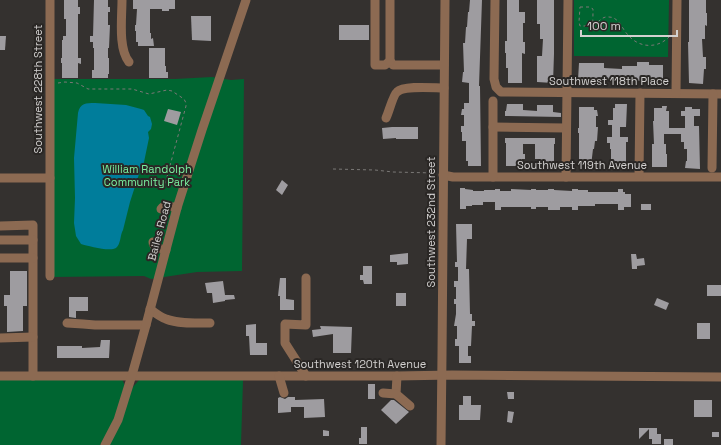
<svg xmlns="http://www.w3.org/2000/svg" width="721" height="445" font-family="'Space Grotesk',sans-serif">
<rect width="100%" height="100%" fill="#34312f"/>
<g fill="#006531">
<path d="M574,0H669L668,57L574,56Z"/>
<path d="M212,77L231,80L244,79L242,271L197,272L151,279L144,276L51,277L52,79H175Z"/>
<path d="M0,378L122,379L125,386C119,408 113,425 100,445H0Z"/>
<path d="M139,380H243L241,445H109L133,387Z"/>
</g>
<path fill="#007d9b" d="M95,103L126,105L141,109L144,110L148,116L150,117L152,124L151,129L148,132L149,138L144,162L140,171L130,202L123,230C120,235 121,244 116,248C110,252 88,246 81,244L76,236L74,223L75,198L74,158L78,113C80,103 86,103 95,103Z"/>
<g fill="#9e9ca0">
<path d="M64,0H78V7H80V14H78V58H81V64L78,63V78H62V63H61V58H62V40H63V36H66V19H64Z"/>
<path d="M94,0H108V7H110V12H108V25H110L109,48H108V58H109V74H108V78H92V70H94V48H93V42H90V36H93Z"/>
<path d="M133,0H175V9H169V11H162V9H150V33H151V39L153,38L154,46H138V42H136V31H135V25H136L137,9H133Z"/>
<path d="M470,0H482L479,86H480L481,166H468V161H466V141H462V132H461V126H464V115H461L462,109H464V103H469V83L462,82L463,72H464L463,43H465L466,27H467L468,12H469Z"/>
<path d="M507,0H519V12H525V23H523V42H525V54L522,53V83H508V68H506V53H505V41H507Z"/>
<path d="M537,0H554V54L553,83L537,82V56H542L543,39H540V24H537Z"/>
<path d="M689,0H706V13H707V26L705,25V39H702L703,57H706V69H704L703,84L689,83L688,42H689Z"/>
<path d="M191,16H211V41L192,40Z"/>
<rect x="339" y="25" width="30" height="15"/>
<path d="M0,36H6L5,50H0Z"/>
<path d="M149,48H165V66H166V72H168V78H149Z"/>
<path d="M637,62H649V65H663V80L648,79V81L578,80L579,63H604V68L622,69V66H637Z"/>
<path d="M507,104H523V110L537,111V105H553V112L561,113V117L505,116V111H506Z"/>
<path d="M615,104H627L626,127H620V137H628V142H626V167L611,166V149H610V143H607V137H612V125H608V120H613V108H615Z"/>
<path d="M662,106H667L666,111H669V128H685V116H681V111H685V107H692V109H700V116H694V126H699L700,169L685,168L686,161H687V149H684V142H681V134H664V144H666V154H667V167H652V144H654L653,121H654V108H662Z"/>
<path d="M579,107H594V110H597L598,116H596V127H598L597,141H595L594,149H593L591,166H580V161H579V133H578V128H579Z"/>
<path d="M168,109L181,112L177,125L164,121Z"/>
<path d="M392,127H418V139H396V138L383,139L382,128Z"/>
<path d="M505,138H555V144H554V166H538L539,159H535V144H523V154H525V159H522V166H506V143H505Z"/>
<path d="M282,180L288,185L282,195L276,190Z"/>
<path d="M460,188H465V189L473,190V191H484V190H495V189H500V191H511V189L531,190V189H536V190H548V189H554V190L572,191V189H578V190H588V192H618V189H623V192H625V194H631V207H624V210H618V204H595V206H578V210H572V207H560V210H548V207H536V209H531V207H501V210H495V202H483V205H472V206H466V209H460Z"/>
<rect x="641" y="204" width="10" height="6"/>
<path d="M456,224H472V239H467L466,269H469L470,314H472V321H475V326H472L471,346H468V356H471V363H459V346H455V339H457V326H454L456,314V304H454V299H456V287H454V281H458V267H455V262H457Z"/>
<path d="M408,253V264L397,265V262H390V255Z"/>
<path d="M631,254H636L637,259L644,258L645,265L637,266V269H632Z"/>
<path d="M363,266H372V284H364L363,280H360V275H363Z"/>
<path d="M10,271H27V306H23V331L7,332V306H4V295H10Z"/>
<path d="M280,278H286V299L294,300V310H280V296H278Z"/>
<path d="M223,281L225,295H234L235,299L225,300V301L213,303L212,293H207L205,283Z"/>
<rect x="707" y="285" width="14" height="11"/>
<rect x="396" y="293" width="10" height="13"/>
<path d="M69,297H88V311H76V318L69,317Z"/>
<path d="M657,298L669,303L666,310L654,305Z"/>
<rect x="697" y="323" width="13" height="16"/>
<path d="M256,324V343H267V355H250L249,336H246V325Z"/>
<path d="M320,326L352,327L351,353H333V334L313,337L312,330L321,329Z"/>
<path d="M101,340H110L109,358H57V346H82V348L100,347Z"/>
<rect x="368" y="384" width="7" height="15"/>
<path d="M507,392H514V399H508Z"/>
<path d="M463,396H471V405H481L480,420H459V405H463Z"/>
<path d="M280,397L285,399L288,397H295V400L324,399L325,417L304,418V407H291V412L278,413V398Z"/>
<path d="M391,400H394L409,412L396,424L381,410Z"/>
<rect x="694" y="400" width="18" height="17"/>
<path d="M508,411L514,412L512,423L507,422Z"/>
<path d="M361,427H367V444H359V438H361Z"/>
<path d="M639,428H657V434H661V444H652V439H649V429L639,439Z"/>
<path d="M323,430L329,431V436H323Z"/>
<rect x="712" y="432" width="7" height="5"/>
<rect x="664" y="439" width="9" height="6"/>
</g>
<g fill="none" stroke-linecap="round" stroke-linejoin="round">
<g stroke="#7a7876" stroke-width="1" stroke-dasharray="3 3" stroke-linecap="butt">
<path d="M580,7H589L593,9C593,11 593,24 592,26H580L579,22Z"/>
<path d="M593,25C599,23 601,16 609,17C619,17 622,29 628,35C639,48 657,49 669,37"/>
<path d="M58,83L65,82L77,83L88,89H132L149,94L167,90L172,91L184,99L186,103V106L164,188"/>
<path d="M333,169L375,170L393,172L435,173"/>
</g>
<g stroke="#8c6a52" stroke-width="9">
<path d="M50,0V276"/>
<path d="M122,0C122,17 118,49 129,62"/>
<path d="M375,0V65H385L390,61L393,65H444"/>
<path d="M495,0L494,79L496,87L501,92L721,94"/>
<path d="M390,61V0"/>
<path d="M676,93L677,0"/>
<path d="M386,118C389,112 393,95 397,92C404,85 434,88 444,88"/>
<path d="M493,127L566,128"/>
<path d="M712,168L713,94"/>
<path d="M443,175L453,177H721"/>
<path d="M639,176L640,93"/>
<path d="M493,177V101"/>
<path d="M566,177L568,0"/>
<path d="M0,178H50"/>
<path d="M161,209C165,203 172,207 177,208"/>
<path d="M0,226L33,225V376"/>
<path d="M0,240H33"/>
<path d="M153,242C153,248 161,249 166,250"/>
<path d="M0,258H33"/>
<path d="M306,278V325L285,324V343L306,376"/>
<path d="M150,309C155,313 160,317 166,319C178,324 196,323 210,323"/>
<path d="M67,323L83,324L95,325H146"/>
<path d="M0,338L33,337"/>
<path d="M0,376H397L452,375L721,377"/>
<path d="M279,376L284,393"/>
<path d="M397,376L396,394L410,406"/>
<path d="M383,393L396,394"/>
<path d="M105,445L118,420L132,375L146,325L177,208L202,130L246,0"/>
<path d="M441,445L442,355L445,0"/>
</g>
</g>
<g text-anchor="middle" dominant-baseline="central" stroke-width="4" stroke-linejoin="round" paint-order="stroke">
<g font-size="11" fill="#d3d1d0" stroke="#2a2725">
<text x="609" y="81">Southwest 118th Place</text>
<text transform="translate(38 89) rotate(-90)">Southwest 228th Street</text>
<text x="582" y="165">Southwest 119th Avenue</text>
<text transform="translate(431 222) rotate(-90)">Southwest 232nd Street</text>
<text transform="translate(159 231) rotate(-75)">Bailes Road</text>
<text x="360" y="364">Southwest 120th Avenue</text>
</g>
<g font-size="11" fill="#7bf1a0" stroke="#2a2725">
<text x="147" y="169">William Randolph<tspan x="147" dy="13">Community Park</tspan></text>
</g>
</g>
<path d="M581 30v6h96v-6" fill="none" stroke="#d3d1d0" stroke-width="2"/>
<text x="587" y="30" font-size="12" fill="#d3d1d0" stroke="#2a2725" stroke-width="3" paint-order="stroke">100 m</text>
</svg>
